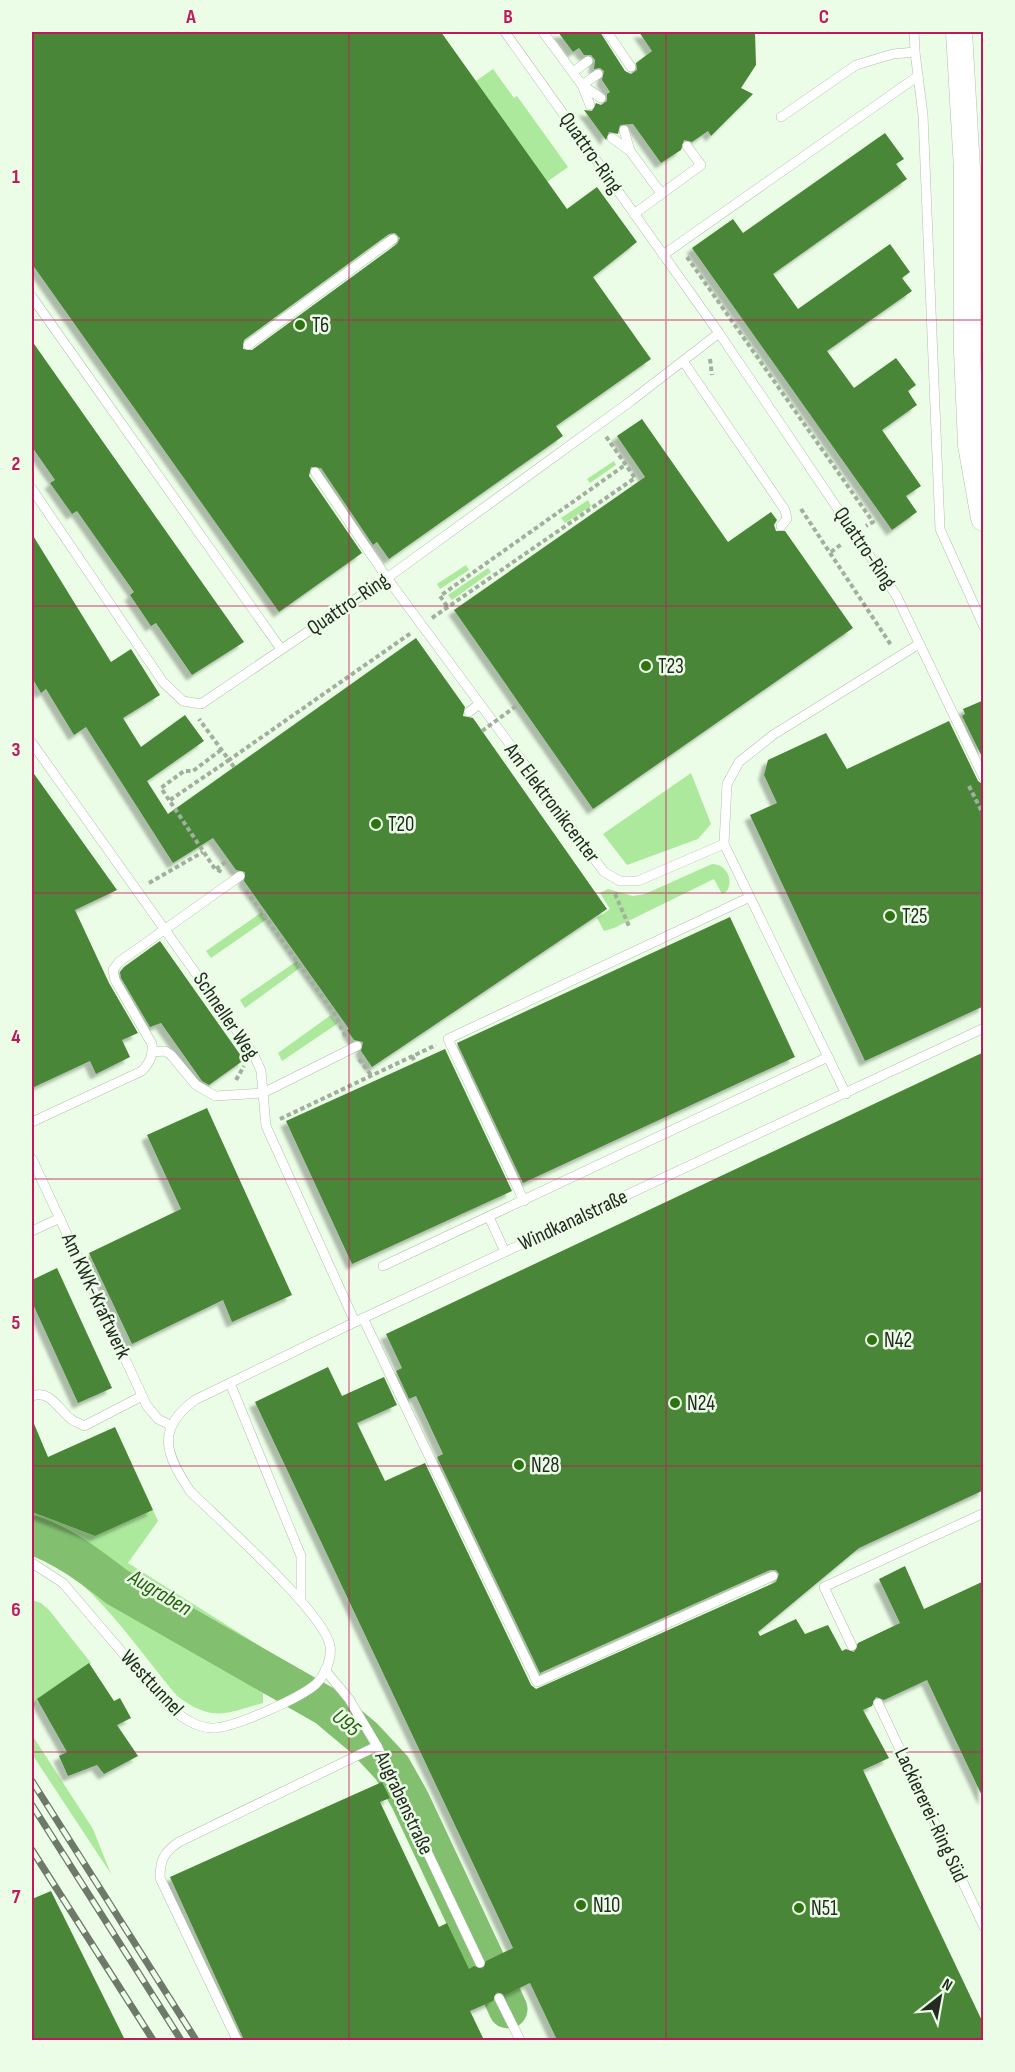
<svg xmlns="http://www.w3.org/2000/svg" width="1015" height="2072" font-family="'Sofia Sans Condensed',sans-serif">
<defs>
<filter id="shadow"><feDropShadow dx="-5.5" dy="5.5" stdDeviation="1.5" flood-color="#0004"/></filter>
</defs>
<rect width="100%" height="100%" fill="#ebfde6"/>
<g fill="#ade99c">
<path d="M493,69L514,98L517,96L568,167L547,182L476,81Z"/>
<path d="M614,461L616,465L590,483L587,479Z"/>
<path d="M588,500L591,506L565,523L561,518Z"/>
<path d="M466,565L469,570L440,589L437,584Z"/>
<path d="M488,568L491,572L452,600L448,595Z"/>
<path d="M691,773L711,824L698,839L627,865L603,834Z"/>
<path d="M712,864C726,864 734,879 727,891L722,894L714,879L614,928L604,931L597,918L610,909L600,893L608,889L633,896L645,894Z"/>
<path d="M262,912L267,919L211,958L206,951Z"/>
<path d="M297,961L301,967L245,1008L240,1000Z"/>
<path d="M331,1015L337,1024L282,1061L278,1053Z"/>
<path d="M153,1510L158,1521L128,1563L263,1648V1703C223,1714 213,1722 177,1696C136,1647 90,1576 32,1549V1512L95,1536Z"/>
<path d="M32,1600L41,1603L49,1610L91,1663L38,1699L32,1711Z"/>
<path d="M32,1726L34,1738L93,1829L111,1874L32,1754Z"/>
</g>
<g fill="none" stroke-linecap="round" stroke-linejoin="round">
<path stroke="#82c070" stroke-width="7" d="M32,1535C70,1548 85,1567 116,1589C164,1624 222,1649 274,1677"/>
<path stroke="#82c070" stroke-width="39" d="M32,1535C64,1546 90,1566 117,1587L327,1707L364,1738L392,1768L410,1800L508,2009"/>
</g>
<g fill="#4a8637" fill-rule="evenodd" filter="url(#shadow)">
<path d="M32,32H441L567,209L597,187L637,242L593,277L651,359L556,426L563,436L389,559L377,542L373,545L321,468L311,467L309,476L362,553L279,612L32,264ZM395,233L400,238L397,244L252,350L243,349L244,340L389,234Z"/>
<path d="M558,32H600L625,71L631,74L637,70L636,63L652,51L639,32H755L756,65L741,88L753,94L711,136L708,131L692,142L684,140L681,150L661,163L633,124L620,125L618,134L609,132L606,140L584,110L592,111L596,103L601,105L607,101V94L610,92L602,80L604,71L600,68L594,69L595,60L591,55H584L579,48L573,52Z"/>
<path d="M885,133L904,159L896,164L907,179L773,274L798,309L890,244L910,272L902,278L912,291L827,351L854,388L896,358L916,385L908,391L917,405L882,430L921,486L906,496L917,512L892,530L692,248L733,219L743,233Z"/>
<path d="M32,341L244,642L192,675L156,623L151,626L130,595L134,592L77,511L72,514L50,483L55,480L32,447Z"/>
<path d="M642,419L728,542L771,512L777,520L774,525L776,531H785L853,628L593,809L454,610L645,477L617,436Z"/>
<path d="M32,534L111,662L131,649L160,695L123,718L141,747L185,715L204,741L147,781L168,814L416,638L465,707L463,716L473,718L607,909L372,1067L361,1051L363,1042L354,1040L347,1030L349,1029L244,881L245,872L236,870L213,838L173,863L86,727L74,735L46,689L41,693L32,678Z"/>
<path d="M984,700V761L962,716L965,714L963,709Z"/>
<path d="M949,721L978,781L984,785V1006L865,1061L750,815L777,803L764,775L768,760L826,733L847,769Z"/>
<path d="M32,771L117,890L75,910L109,983L138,1033L122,1040L130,1057L96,1074L90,1061L32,1088Z"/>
<path d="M730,917L795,1057L523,1183L457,1043Z"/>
<path d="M160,941L244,1060L209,1085L202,1081L161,1023L150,1027L121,978L120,972L124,967Z"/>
<path d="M445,1049L512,1191L352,1264L286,1121Z"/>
<path d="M984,1052V1490L859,1548L758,1632L760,1636L796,1619L805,1634L828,1625L842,1651L846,1649L854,1652L858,1643L900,1623L879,1579L905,1566L924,1609L984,1581V1800L927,1680L884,1700L876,1697L872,1706L863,1710L889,1758L863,1770L984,2025V2040H557L530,1983L505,1995L497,1992L493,2001L470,2011L484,2040H244L170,1877L382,1782L390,1798L380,1802L439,1927L447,1923L469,1969L474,1966L483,1969L486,1961L513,1948L255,1402L328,1367L342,1396L384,1377L397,1405L357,1423L385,1481L425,1463L531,1685L536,1689L776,1582L779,1574L776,1570H770L540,1673L437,1457L443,1454L416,1396L409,1399L396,1371L402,1368L386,1334Z"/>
<path d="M207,1108L292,1295L232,1322L223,1300L132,1344L89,1253L181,1209L147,1135Z"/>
<path d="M57,1268L112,1388L78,1403L32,1302V1280Z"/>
<path d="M32,1419L48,1457L115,1427L153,1510L95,1536L32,1512Z"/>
<path d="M89,1663L114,1701L120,1698L131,1718L117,1725L138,1756L104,1774L97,1765L68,1776L59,1756L67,1752L37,1699Z"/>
<path d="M51,1891L125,2040H32V1899Z"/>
</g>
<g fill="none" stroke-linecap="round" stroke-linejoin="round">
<defs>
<g id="lane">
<path d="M505,32L719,333L896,595L984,778"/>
<path d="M543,32L582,85L590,105"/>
<path d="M607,32L631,67"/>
<path d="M914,32L915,52"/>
<path d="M573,72L588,61"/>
<path d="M918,76L923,115L940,529L984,627"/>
<path d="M582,85L601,98"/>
<path d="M582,85L598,74"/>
<path d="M624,130L630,151"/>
<path d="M612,138L630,151L661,193"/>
<path d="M634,214L701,165L687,146"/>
<path d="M663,255L918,76L915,52L893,54L856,65L781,117"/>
<path d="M32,297L281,649"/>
<path d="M248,345L393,239"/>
<path d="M683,361L785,510L787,519L781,526"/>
<path d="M315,472L387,578L604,872L620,881H638L724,844L846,1094"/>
<path d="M32,489L163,682L183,701L201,704L387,578L631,401L719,333"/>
<path d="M469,712L479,704"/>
<path d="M32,743L254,1055L261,1071L266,1126L355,1322"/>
<path d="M724,844L727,784L739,762L773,735L919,644"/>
<path d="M153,1052L165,1051L171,1055L196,1085L215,1096L263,1093L357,1046"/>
<path d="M32,1122L142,1071C150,1062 153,1056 152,1044L115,980L113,970L119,962L240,876"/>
<path d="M32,1159L147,1406L158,1419L170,1425"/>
<path d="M524,1201L448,1039L750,897"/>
<path d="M489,1217L505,1252"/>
<path d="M32,1231L60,1218"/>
<path d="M383,1266L828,1057"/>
<path d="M363,1318L537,1682L773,1576"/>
<path d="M230,1383L301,1556V1600"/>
<path d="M32,1396C50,1389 59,1410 71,1419C74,1422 80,1423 84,1426L142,1396"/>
<path d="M32,1563L63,1583L167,1705C180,1716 194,1727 211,1728C232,1729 300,1698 316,1684C325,1675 332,1659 330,1646C325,1613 218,1519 190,1491C166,1455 155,1429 195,1400L355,1322L984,1028"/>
<path d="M852,1646L824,1587L984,1513"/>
<path d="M325,1670L349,1699L377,1746L480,1963"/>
<path d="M878,1703L984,1927"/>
<path d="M499,1998L520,2040"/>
<path d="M237,2040L160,1878C160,1860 164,1852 179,1842L377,1746"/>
</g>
<path id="secondary" d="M959,32L967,169V351L971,445L984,518"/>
</defs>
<use href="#lane" stroke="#b0c1ac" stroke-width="10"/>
<use href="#secondary" stroke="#b0c1ac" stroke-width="27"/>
<g stroke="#a1af9d" stroke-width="4" stroke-dasharray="4.5 3" stroke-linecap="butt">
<path d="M687,257L873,522L866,526"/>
<path d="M710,359L712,375"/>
<path d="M801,509L891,645"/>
<path d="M831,552L843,543"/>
<path d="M447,606L440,596L625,465"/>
<path d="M432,618L635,478L605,435"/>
<path d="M221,750L193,771H184L161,788L215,869L222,872"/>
<path d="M234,767L229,760L411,633"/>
<path d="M969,786L984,816"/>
<path d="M170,800L229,760L199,719"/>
<path d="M216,869L228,860"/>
<path d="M149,883L203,852"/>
<path d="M246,890L334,1013L346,1037"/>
<path d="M615,894L629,926"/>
<path d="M412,1056L415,1062"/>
<path d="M359,1059L371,1075"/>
<path d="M236,1080L244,1066"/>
<path d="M280,1119L436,1045"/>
</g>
<use href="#lane" stroke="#fff" stroke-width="9"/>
<use href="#secondary" stroke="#fff" stroke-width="26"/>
<defs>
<g id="rail">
<path d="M32,1781L196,2040"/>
<path d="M32,1805L181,2040"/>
<path d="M32,1850L153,2040"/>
</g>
</defs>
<use href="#rail" stroke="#6e796b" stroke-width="7"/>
<use href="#rail" stroke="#ebfde6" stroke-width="4.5" stroke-dasharray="14" stroke-linecap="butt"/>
<path stroke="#a1af9d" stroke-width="4" stroke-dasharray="4.5 3" stroke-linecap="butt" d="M482,731L519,704"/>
</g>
<path fill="none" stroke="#c2185b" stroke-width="1.5" stroke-opacity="0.55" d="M349,32V2040M666,32V2040M32,320H984M32,606H984M32,893H984M32,1179H984M32,1466H984M32,1752H984"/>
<g fill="#2e7312" stroke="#ebfde6" stroke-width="2">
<circle cx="300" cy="325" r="6"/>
<circle cx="646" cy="666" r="6"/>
<circle cx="376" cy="824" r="6"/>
<circle cx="890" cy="916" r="6"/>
<circle cx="872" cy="1340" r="6"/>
<circle cx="675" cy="1403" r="6"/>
<circle cx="519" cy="1465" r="6"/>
<circle cx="581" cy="1905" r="6"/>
<circle cx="799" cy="1908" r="6"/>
</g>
<g text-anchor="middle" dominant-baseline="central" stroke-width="5" stroke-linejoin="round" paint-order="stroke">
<g font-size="21" fill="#232a22" stroke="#ebfde6">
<text transform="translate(591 153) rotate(55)">Quattro-Ring</text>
<text transform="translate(865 548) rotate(56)">Quattro-Ring</text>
<text transform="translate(348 604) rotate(-34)">Quattro-Ring</text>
<text transform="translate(552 803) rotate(53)">Am Elektronikcenter</text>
<text transform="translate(226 1016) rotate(56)">Schneller Weg</text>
<text transform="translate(573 1220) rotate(-25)">Windkanalstraße</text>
<text transform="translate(96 1296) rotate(65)">Am KWK-Kraftwerk</text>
<text transform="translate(152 1683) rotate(47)">Westtunnel</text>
<text transform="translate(404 1803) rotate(65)">Augrabenstraße</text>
<text transform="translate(931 1815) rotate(65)">Lackiererei-Ring Süd</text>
</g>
<g font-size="21" fill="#232a22" stroke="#ebfde6" text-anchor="start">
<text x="312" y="325">T6</text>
<text x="658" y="666">T23</text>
<text x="388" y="824">T20</text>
<text x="902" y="916">T25</text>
<text x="884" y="1340">N42</text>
<text x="687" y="1403">N24</text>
<text x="531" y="1465">N28</text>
<text x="593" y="1905">N10</text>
<text x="811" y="1908">N51</text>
</g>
<g font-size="22" font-style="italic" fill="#25600d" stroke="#ebfde6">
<text transform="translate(160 1593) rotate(31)">Augraben</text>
<text transform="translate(346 1723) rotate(40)">U95</text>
</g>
</g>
<rect width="1015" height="2072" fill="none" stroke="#ebfde6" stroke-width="66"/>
<g transform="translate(940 1997) rotate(31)" stroke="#ebfde6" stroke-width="4.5" paint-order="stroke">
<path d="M0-4.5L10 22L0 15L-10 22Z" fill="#232a22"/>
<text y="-9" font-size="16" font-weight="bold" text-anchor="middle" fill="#232a22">N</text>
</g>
<rect x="33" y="33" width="949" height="2006" fill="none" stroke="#c2185b" stroke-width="2"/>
<g font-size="20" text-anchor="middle" font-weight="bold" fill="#c2185b">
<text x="191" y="23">A</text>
<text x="508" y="23">B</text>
<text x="824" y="23">C</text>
<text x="16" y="183">1</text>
<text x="16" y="470">2</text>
<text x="16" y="756">3</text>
<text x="16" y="1043">4</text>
<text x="16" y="1329">5</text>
<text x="16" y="1616">6</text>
<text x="16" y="1903">7</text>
</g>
</svg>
